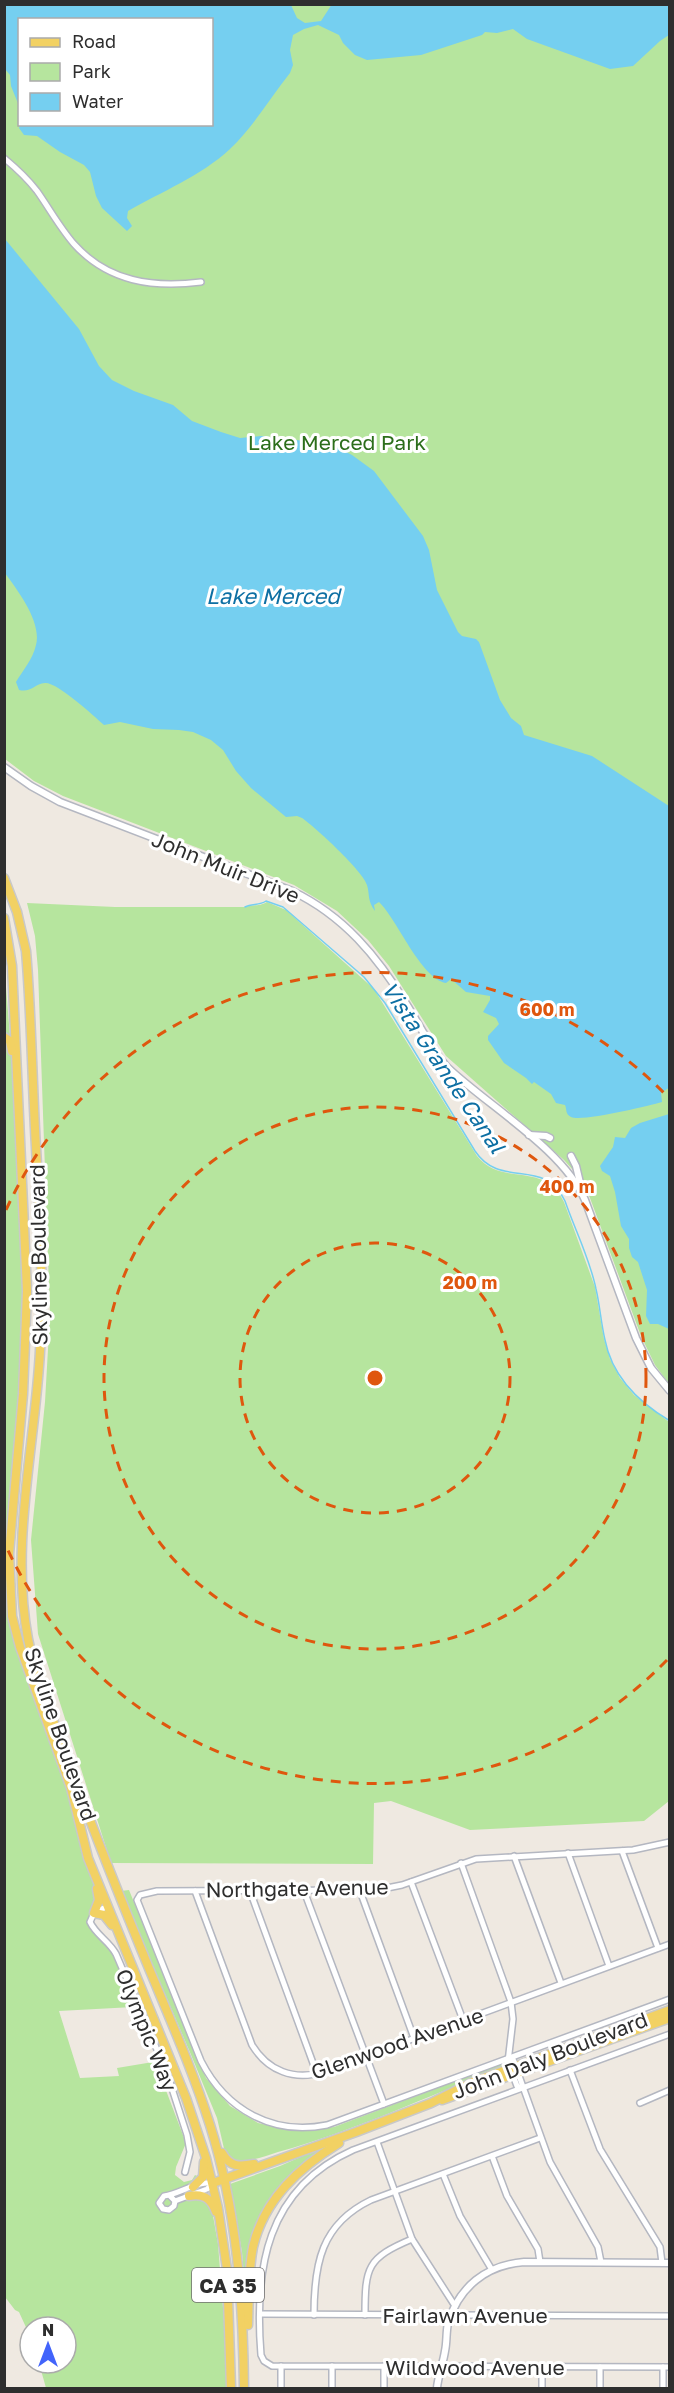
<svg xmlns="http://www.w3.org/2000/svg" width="674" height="2393" font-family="'Golos Text',sans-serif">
<rect width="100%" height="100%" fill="#efe9e1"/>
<g fill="#b6e59e" fill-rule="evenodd">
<path d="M4,5H669V1384L655,1365L641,1336L590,1198L580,1178L564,1160L446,1056L389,966L368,940L337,911L294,885L63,796L34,781L5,759ZM20,20H212V124H20Z"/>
<path d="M267,902L286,910L374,989L477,1156C503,1188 544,1160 564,1202L595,1287L604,1339L610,1359L620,1378L634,1395L669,1422V1801L644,1821L470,1830L391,1801L374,1803L373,1864L111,1863L38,1634L31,1540L45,1402L50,1314L38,970L35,936L27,903L115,907H245C253,904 259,907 267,902Z"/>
<path d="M4,962L13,1074L23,1292L22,1349L11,1533L15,1627L71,1788L99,1897L90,1922L107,1941L128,1978L119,1979L133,2007L59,2011L80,2078L119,2076L117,2068L153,2062L159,2072L186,2143L176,2167L175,2175L184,2182L192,2180L195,2175L199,2177L196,2182L199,2198L207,2203L212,2210L218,2244L226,2346L227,2388H46L39,2363H66V2327H30V2336L19,2312L15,2310L5,2297Z"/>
<path d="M129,1890L206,2078L230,2106L258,2123L293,2131L334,2127L498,2065L502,2064L501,2068C427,2096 355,2131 278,2152C262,2157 246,2164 229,2160L225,2153L217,2118L189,2050L121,1891Z"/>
<path d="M344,2138L321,2151L263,2215L246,2299L242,2252L230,2184L280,2166Z"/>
</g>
<g fill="#75cff0">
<path d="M332,4L669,5V35L660,41L633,66L610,69L527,39L513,29L497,33L485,32L482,35L421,55L367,60L355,55L343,43L339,35L318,25L304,29L293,35L290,50L293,65L290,73C270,98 254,126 230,149C201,176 161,192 128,211L127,218L132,226L127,231L102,208L96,196L90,172L84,165L60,152L37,136L24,135L19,128L21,124H212V20H20L19,106L11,86L10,75L5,69V5H291L297,18L305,23L321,21Z"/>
<path d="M5,239L79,329L99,366L112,380L134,391L173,405L192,421L221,432L240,438L261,436L331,444L352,455L374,471L423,536L429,550L437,590L458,632L462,636L476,639L479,642L500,700L511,718L521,726L524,735L592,756L669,806L670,1087L661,1093L662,1102C648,1106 582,1122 571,1117C565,1114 567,1109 565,1105L556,1103L551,1094L534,1082L532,1084L526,1078L504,1063L488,1040V1036L499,1024L496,1018L483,1012L490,1000V996L466,992L451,979L446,983C421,979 397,919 379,902L374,905L375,911C367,900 370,895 367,885C364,872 314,826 302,818L297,816L286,817L251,788L236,771L223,750L211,740L193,732L179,730L153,729L120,722L104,725C94,716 57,682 45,683C34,684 31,693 19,690L16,682C23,670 33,659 36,645C42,622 18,591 5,573Z"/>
<path d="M669,1114H670L669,1329L658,1324H650L646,1316L647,1290L638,1262L632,1257L629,1248V1239L621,1226L615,1192L610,1176L602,1171L600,1166L613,1147L615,1137L625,1138L631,1128L640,1123Z"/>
</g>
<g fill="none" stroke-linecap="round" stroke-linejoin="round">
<path stroke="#75cff0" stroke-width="1.5" d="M245,907C252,903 259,906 266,901L283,907L364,977L385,1003L475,1151C501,1190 544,1156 565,1201C575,1230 590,1259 596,1289C600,1306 601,1323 605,1340C612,1376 638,1402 670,1421"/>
<defs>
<g id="minor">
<path d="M4,158C16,168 27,178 37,191C49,208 60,228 74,244C108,282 153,288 201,282"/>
<path d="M670,1842L633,1850L476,1859L402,1885L377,1890L157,1891L140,1895L137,1900L201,2061C226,2110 273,2136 327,2125L670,1999"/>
<path d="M622,1851L658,1948"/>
<path d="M568,1853L609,1966"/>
<path d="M514,1856L561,1983"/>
<path d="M461,1863L511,2002L513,2019L508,2062L517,2086L522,2088"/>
<path d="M411,1882L463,2020"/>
<path d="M195,1891L252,2045C268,2071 294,2081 323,2072L670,1944"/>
<path d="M250,1891L317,2074"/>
<path d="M304,1891L384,2104"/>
<path d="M360,1891L414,2038"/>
<path d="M108,1906L94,1913L90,1922C96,1935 109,1941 116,1954L167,2073L187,2135L190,2152L185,2172"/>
<path d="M670,2034L353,2150C266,2189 254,2269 261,2355L264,2361L272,2366L670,2367"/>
<path d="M509,2057L513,2059L550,2162L598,2247L601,2262"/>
<path d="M570,2070L600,2149L660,2247L662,2263"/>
<path d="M640,2103L670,2090"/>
<path d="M377,2142L412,2239L455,2306"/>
<path d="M492,2156L507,2196L538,2249L540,2262"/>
<path d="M443,2174L460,2216L492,2270"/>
<path d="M170,2196L175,2201L174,2206L169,2210L163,2209L159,2203L164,2196C180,2194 196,2181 213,2183"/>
<path d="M175,2201L207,2189L212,2185"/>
<path d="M261,2314L670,2316"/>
<path d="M314,2315C314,2264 321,2224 371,2200L540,2138"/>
<path d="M365,2315C365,2267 367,2258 412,2239"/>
<path d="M281,2366V2388"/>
<path d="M332,2366V2388"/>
<path d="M384,2366V2388"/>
<path d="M542,2367V2388"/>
<path d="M600,2367V2388"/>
<path d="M663,2367V2388"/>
</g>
<g id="tertiary">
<path d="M4,767L31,786L60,802L292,891C344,916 377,956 407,1005C420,1026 431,1049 447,1067C488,1106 563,1149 585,1200L636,1338L651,1368L670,1391"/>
<path d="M529,1135L546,1136L550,1138"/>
<path d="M571,1156L576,1166L581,1187"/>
<path d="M437,2388C438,2376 443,2364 445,2351C447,2342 446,2332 448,2323C459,2287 486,2265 524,2262L670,2263"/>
</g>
<g id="primary">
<path d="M4,878L17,912L26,951C31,1010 32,1070 35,1129C39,1203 44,1277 40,1351C35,1446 10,1544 28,1639C37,1683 55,1724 70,1766C94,1833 121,1900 148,1966C170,2019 193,2071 210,2125C237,2211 243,2299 244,2388"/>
<path d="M4,918L12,966L27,1291L23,1394L9,1554L12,1616L20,1647L71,1788L88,1858L186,2098L206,2158L218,2208L227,2269L231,2388"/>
<path d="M4,1037L10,1041L12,1051"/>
<path d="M97,1889L99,1900L94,1913L104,1915L112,1925"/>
<path d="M442,2100L670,2018"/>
<path d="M222,2153C230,2167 239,2167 254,2164"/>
<path d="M213,2183L356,2132L431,2103L473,2082L670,2010"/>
<path d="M193,2187L203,2177L204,2162"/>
<path d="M189,2196C203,2193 211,2198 216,2212"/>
<path d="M248,2325C249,2300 248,2272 253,2247C264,2199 300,2167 339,2143"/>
</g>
</defs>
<use href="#minor" stroke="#b4b7c1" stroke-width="8"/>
<use href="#tertiary" stroke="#b4b7c1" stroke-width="9"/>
<use href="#primary" stroke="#c9c9c9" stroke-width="11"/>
<use href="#minor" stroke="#fff" stroke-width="5"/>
<use href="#tertiary" stroke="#fff" stroke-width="6"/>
<use href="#primary" stroke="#f2d163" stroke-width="8"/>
</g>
<g fill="none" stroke="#df570e" stroke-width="3" stroke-dasharray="10 8">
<circle cx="375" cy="1378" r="135"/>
<circle cx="375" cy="1378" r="271"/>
<path d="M667 1660A406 406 0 0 1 6 1546M6 1210A406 406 0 0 1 667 1096"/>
</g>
<g text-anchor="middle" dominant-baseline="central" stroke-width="6" stroke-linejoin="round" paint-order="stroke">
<rect fill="#fff" stroke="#6d6d6d" stroke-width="1.5" x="192" y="2268" width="72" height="34" rx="4.5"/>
<g font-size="20" font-weight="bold" fill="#2e2e2e">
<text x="228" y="2285">CA 35</text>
</g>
<g font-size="21" fill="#2c6e1b" stroke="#fff">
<text x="337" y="442">Lake Merced Park</text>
</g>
<g font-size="21" fill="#2e2e2e" stroke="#fff">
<text transform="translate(226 867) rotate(22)">John Muir Drive</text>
<text transform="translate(38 1255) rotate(-91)">Skyline Boulevard</text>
<text transform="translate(61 1734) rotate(71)">Skyline Boulevard</text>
<text transform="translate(297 1888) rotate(-1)">Northgate Avenue</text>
<text transform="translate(147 2030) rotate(68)">Olympic Way</text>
<text transform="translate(397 2043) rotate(-19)">Glenwood Avenue</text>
<text transform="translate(550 2055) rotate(-21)">John Daly Boulevard</text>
<text x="465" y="2315">Fairlawn Avenue</text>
<text x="475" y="2367">Wildwood Avenue</text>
</g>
<g font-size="22" font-style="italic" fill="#0d6fa3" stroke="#fff">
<text x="273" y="595">Lake Merced</text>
<text transform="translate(444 1067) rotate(56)">Vista Grande Canal</text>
</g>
</g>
<circle cx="375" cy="1378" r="9" fill="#df570e" stroke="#fff" stroke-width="3"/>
<g font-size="18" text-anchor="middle" font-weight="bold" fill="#df570e" stroke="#fff" stroke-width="6" stroke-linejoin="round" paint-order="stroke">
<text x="547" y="1016">600 m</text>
<text x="567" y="1193">400 m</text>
<text x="470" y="1289">200 m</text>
</g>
<rect width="674" height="2393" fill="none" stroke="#2e2e2e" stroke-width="12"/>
<rect x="18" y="18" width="195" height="108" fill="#ffffff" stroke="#ababab" stroke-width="1.5"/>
<rect x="30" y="38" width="30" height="9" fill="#f2d163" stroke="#ababab" stroke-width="1.5"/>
<text x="72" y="48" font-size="18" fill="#2e2e2e">Road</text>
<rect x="30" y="63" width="30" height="18" fill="#b6e59e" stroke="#ababab" stroke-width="1.5"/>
<text x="72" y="78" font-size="18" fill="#2e2e2e">Park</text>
<rect x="30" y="93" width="30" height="18" fill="#75cff0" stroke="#ababab" stroke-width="1.5"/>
<text x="72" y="108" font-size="18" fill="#2e2e2e">Water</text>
<g transform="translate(48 2345)"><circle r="28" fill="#ffffff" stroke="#ababab" stroke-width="1.5"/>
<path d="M0-4.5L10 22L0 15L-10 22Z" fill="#4264fb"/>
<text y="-9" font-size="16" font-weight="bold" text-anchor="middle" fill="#2e2e2e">N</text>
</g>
</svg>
